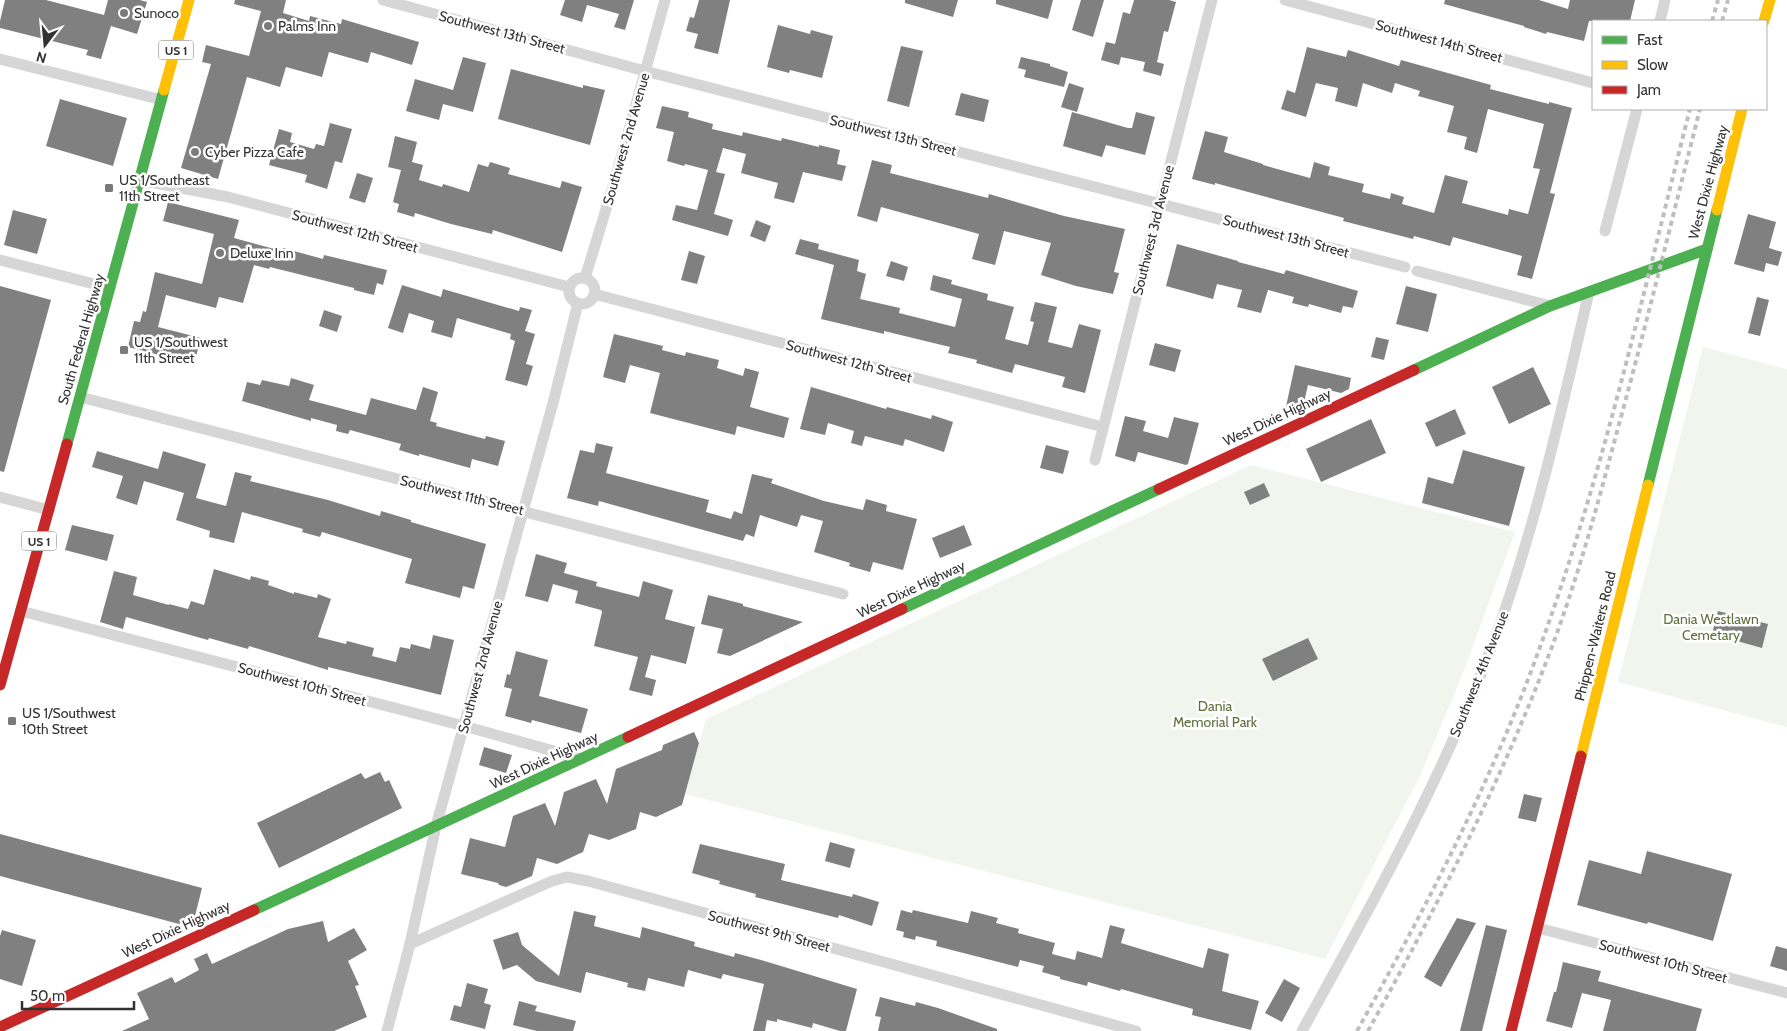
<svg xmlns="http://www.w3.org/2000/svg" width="1787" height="1031" font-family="Cabin,sans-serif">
<rect width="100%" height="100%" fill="#fff"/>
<g fill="#f2f5ed">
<path d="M1703,347L1787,369V727L1618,682Z"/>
<path d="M1251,465L1515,532L1465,668L1421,774L1325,959L685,794L706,719Z"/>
</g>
<g fill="#808080">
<path d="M5,0H46L104,15L108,0H140L147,2L137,34L111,26L101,59L86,55L88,50L0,28V21Z"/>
<path d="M235,0H286L283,13L309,21L310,16L341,24L342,19L419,42L412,65L371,52L368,63L329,52L322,77L286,67L280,87L247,77L218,179L181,168L211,64L202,62L206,45L249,56L261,11L234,4Z"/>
<path d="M565,0H634L625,30L614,27L619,14L587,5L582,22L560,15Z"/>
<path d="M699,0H730L718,54L694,48L698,34L686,31L690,17L694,18Z"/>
<path d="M905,0H958L953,17L905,3Z"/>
<path d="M996,0H1053L1048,19L996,4Z"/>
<path d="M1081,0H1104L1093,37L1072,30Z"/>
<path d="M1134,0H1169L1176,2L1168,32L1164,31L1157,62L1164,64L1161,76L1143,71L1145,62L1121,57L1119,65L1101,60L1106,42L1115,44L1123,12L1130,14Z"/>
<path d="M1445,0H1539L1568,9L1570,0H1635L1630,21H1589L1584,41L1547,32L1546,34L1524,27V26L1444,4Z"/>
<path d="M778,25L810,34L811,30L833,36L822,78L790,70L789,73L767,67Z"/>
<path d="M901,46L923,51L909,107L887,101Z"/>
<path d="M1307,47L1346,57L1348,50L1399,66L1401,60L1491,85L1490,89L1549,104V102L1572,108L1550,193L1555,194L1532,279L1517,275L1522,256L1453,237L1450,246L1414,236L1413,239L1343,221L1344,218L1215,183V185L1192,179L1205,131L1228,137L1224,152L1263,164V165L1310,178L1314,162L1330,167L1328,175L1364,184L1362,192L1390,199L1391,193L1404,197L1402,204L1434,213L1445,175L1468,181L1462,203L1508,215L1509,209L1528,214L1540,169L1533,168L1544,124L1488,109L1477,153L1464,149L1467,137L1447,132L1454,106L1418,96L1420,91L1395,83L1392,93L1363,83L1357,107L1335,101L1338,88L1316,83L1306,117L1281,109L1287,90L1295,93Z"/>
<path d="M463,57L486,63L473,112L443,104L439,120L406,111L415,79L453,90Z"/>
<path d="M1021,57L1050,64V66L1068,72L1064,87L1024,77L1026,70L1018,68Z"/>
<path d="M511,69L583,88V85L605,90L590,145L498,119Z"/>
<path d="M1069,83L1084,88L1077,112L1061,107Z"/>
<path d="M961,93L989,100L984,122L955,115Z"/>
<path d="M60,99L127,118L113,166L46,146Z"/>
<path d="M662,106L689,112L688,117L713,124L712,129L742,136L743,132L781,141L782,138L819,147V145L840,150L837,164L846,166L842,181L803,172L794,203L774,198L778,183L741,173L746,154L723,148L716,172L725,174L714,214L733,220L728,236L672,220L676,205L697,210L708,170L685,164L684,166L667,161L674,132L656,128Z"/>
<path d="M1072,112L1128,128H1132L1136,112L1155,117L1145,155L1106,145L1102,157L1063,146Z"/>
<path d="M330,123L352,129L342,163L335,161L327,189L305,182L307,175L269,165L279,129L292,133L290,142L314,149L316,144L324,146Z"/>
<path d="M395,136L417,142L412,162L423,165L419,180L442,187L443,184L469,192L478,164L488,167L490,162L510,168L508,174L560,188L562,181L582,187L562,252L493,230L492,234L451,224L415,213L414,217L397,212L399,204L393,202L401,170L388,167Z"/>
<path d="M872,160L892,165L890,173L988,198L989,194L1064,216L1125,229L1114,272L1119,273L1113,294L1076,286L1041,275L1051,243L1004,231L995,265L972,259L979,234L881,207L877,222L857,216Z"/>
<path d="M357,173L373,178L365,203L349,198Z"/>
<path d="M168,202L239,220L234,238L282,251L283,248L323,259L324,255L387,270L383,285L377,283L374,295L354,290V288L270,267L269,269L254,265L243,303L219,297L216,308L166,295L158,327L201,338L194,364L128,347L134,321L140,322L143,311L146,312L155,272L202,284L214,234L163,221Z"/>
<path d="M13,210L47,219L37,254L4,245Z"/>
<path d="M1748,214L1776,222L1769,248L1782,252L1778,266L1766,263L1764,272L1734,264Z"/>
<path d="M756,220L771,226L765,242L750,236Z"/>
<path d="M800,239L819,244L818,249L859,260L857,271L866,274L860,299L900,308L899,313L955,327L962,299L930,290L933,275L952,280L951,284L988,294L987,300L1014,307L1005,339L1028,345L1034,322L1030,321L1035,302L1057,307L1048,342L1072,348L1079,324L1101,330L1085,393L1062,387L1065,377L1015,364L1012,373L976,363L977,360L948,353L950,347L884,331V334L821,319L834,265L795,254Z"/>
<path d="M1177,244L1238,261V262L1284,274L1286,270L1358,291L1353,308L1343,306L1341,313L1309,304L1308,307L1292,303L1294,297L1268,290L1261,313L1237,307L1242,290L1217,284L1213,299L1166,286Z"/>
<path d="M689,251L705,256L697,284L681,280Z"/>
<path d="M891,261L908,267L904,281L886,276Z"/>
<path d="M402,285L441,297L443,289L519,311L520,307L532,310L525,331L535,334L526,364L533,366L527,386L505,380L515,341L510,339L511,334L457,318L452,338L431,332L434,321L409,313L403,333L388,328Z"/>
<path d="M0,286L51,300L4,472L0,471Z"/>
<path d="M1406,286L1437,294L1428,332L1396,324Z"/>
<path d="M1757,297L1769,300L1760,336L1748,333Z"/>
<path d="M324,310L342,316L337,332L319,326Z"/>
<path d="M614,334L663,346L662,350L685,356L686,352L719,360L717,368L743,376L745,368L759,372L750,407L789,418L784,438L737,426L735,435L650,413L660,373L630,365L625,383L603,377Z"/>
<path d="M1376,337L1389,340L1384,360L1371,357Z"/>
<path d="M1155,343L1181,350L1175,372L1149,365Z"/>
<path d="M1295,365L1351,378L1349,389L1341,393L1308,385L1302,411L1297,413L1285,411Z"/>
<path d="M1533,367L1551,404L1509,424L1492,387Z"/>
<path d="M291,378L314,385L309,400L366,415L371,398L416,410L423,387L438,392L430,421L437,423L436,426L485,439L486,436L505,441L498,466L472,459L470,468L419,454V456L399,450L401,444L350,430L348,434L336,431L337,425L311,418V421L242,401L247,382L260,385L262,380L289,386Z"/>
<path d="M811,387L886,409L887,407L931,419L932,415L953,422L944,452L905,439L903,446L865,436L862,446L851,443L854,431L828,423L825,435L800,429Z"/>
<path d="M1455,409L1466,434L1436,447L1425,423Z"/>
<path d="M1125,416L1146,421L1143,431L1168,438L1174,417L1199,423L1188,464L1186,465L1138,452L1135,462L1115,456Z"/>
<path d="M1371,419L1386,453L1321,482L1306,449Z"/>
<path d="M596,443L613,447L606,473L709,500L706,512L731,519L734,511L742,514L752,474L773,479L771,483L824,501L863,510L866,499L887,505L886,511L917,519L903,570L873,562L870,572L849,566L850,563L814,552L823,521L801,515L797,527L760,515L754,537L746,534L743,541L599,501L598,506L567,498L580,450L594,453Z"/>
<path d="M1046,445L1069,451L1063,474L1040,468Z"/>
<path d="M1463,450L1525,467L1509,526L1422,503L1428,477L1453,484Z"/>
<path d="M97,451L158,469L163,451L206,464L196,498L226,506L235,472L252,476L250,481L328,500L380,516L381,511L411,520V522L486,544L474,589L463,586L460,598L405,583L412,559L322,532L320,537L302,532L303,529L242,512L234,543L209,537L210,531L176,520L184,493L144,481L137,505L116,498L123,476L92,467Z"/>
<path d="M1264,483L1270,496L1250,505L1244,492Z"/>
<path d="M72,525L114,535L107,561L65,550Z"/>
<path d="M964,525L972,545L940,558L932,538Z"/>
<path d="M536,554L567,563L564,573L597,582L596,586L639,597L643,581L673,590L665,619L695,627L686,664L651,655L645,677L656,680L652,696L629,690L638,657L594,646L602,612L601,610L575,603L578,591L553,584L548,602L525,596Z"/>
<path d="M214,569L250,580L251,576L269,581L268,585L294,594V592L317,598L318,594L331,599L318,637L346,644L347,641L374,648L372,656L396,662L400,647L410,649L411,644L430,649L433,635L454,640L441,695L328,667V670L249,646L248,649L209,638L208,640L126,617L123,629L100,622L114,571L137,577L133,595L169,605V604L188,609L191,601L204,605Z"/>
<path d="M708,595L743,604V606L803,622L730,656L717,653L723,629L701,624Z"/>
<path d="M1718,611L1768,624L1762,648L1712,634Z"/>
<path d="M1308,638L1318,659L1273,681L1262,659Z"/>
<path d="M516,651L548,660L539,696L588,709L581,733L532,720L531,723L505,716L512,689L504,687L507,674L510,675Z"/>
<path d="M694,732L699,743L682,805L656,817L640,812L636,829L609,840L589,834L583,852L557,864L537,858L532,876L506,887L499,885L498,883L461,874L470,838L505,847L513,816L545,803L555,826L564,792L596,779L607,804L616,769L662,750L663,745Z"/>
<path d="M484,747L512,755L506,773L479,765Z"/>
<path d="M380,772L385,782L389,780L402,808L279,868L257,823L361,773L365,779Z"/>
<path d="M1524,794L1542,798L1536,822L1518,818Z"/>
<path d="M0,834L202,888L195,916L179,924L0,876Z"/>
<path d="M830,842L855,849L850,868L825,861Z"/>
<path d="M700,844L785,864L781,880L852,897L853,894L879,902L872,926L839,915L838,918L755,897L756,894L719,884L720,881L692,873Z"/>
<path d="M1647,851L1732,874L1713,941L1648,922L1647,924L1577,905L1589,860L1641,874Z"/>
<path d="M901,910L912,913L913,910L968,923L971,911L998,918L996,923L1019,929L1018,933L1055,943L1052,954L1075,960L1077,951L1102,958L1110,925L1125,929L1121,943L1203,968L1208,948L1229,954L1222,991L1259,1001L1251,1030L1192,1015L1193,1009L1121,989L1120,991L1088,982L1087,986L1060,979V977L1042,972L1044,966L1020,960L1018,967L936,946L937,941L916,936L915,940L903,937L904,932L896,930Z"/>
<path d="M574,911L596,916L594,926L640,938L642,927L695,942L694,946L734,957L735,953L761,960L857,989L846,1031H840L813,1023L812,1028L777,1019V1022L767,1020L765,1031H753L764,984L723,974L721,979L688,970L684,987L648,978L645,991L627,987L628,983L586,972L581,993L536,981L517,965L503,970L493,940L518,932L522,945L559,976Z"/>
<path d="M1457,918L1476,923L1441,987L1424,977Z"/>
<path d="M323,921L328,942L354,928L367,950L348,961L359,985L355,986L367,1017L334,1031H122L149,1019L137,993L172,977L175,983L199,970L194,959L207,953L212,964L288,929Z"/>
<path d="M1486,925L1507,930L1482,1031H1460Z"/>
<path d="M2,930L36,940L22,986L0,979V936Z"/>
<path d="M1776,946L1787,949V971L1770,966Z"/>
<path d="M1563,962L1601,971L1598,981L1702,1009L1696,1031H1603L1611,1000L1582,993L1572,1028L1546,1021L1554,992H1556Z"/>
<path d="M1284,979L1300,988L1282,1022L1265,1013Z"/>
<path d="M467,983L488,989L484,1003L491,1005L485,1029L450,1020L454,1005L461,1007Z"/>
<path d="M880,997L915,1006L916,1002L938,1008L997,1029V1031H878L881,1017L875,1016Z"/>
<path d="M519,1001L537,1006L535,1011L576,1021L573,1031H537L513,1025Z"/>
</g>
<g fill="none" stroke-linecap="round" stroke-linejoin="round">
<g stroke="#d6d6d6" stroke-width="11">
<path d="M383,0L645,71L1405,267"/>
<path d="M1285,0L1593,83"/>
<path d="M1660,21L1665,0"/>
<path d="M0,59L162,100"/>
<path d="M140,180L228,197L569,287"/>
<path d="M1605,231L1637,109"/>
<path d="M0,260L110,288"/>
<path d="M1417,271L1550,306"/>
<circle cx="582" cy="291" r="13"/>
<path d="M585,278L615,180L665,0"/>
<path d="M594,294L1103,427"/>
<path d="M80,397L843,594"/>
<path d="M1095,460L1212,0"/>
<path d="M0,497L49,510"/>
<path d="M21,611L464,726L582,759"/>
<path d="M1538,928L1787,993"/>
<path d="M410,944L552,881L567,877L588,881L1136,1031"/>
<path d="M387,1031L410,944L436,826L553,403L578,303"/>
<path d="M1302,1031C1375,899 1449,767 1500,624C1538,516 1563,404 1589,292"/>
</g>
<g stroke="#4caf50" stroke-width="11">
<path d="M1414,370L1550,306L1707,249"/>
<path d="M67,444L164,90"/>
<path d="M1648,485L1717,210"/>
<path d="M902,609L1159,489"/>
<path d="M254,910L628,737"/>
</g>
<g stroke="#ffc107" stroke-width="11">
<path d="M1764,21L1770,0"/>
<path d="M164,90L189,0"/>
<path d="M1717,210L1742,109"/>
<path d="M1581,756L1648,485"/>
</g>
<g stroke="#c62828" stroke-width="11">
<path d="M1159,489L1414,370"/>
<path d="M0,685L67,444"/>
<path d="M628,737L902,609"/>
<path d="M0,1027L254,910"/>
<path d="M1511,1031L1581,756"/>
</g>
<g stroke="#bebebe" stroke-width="4" stroke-dasharray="5 4" stroke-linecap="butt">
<path d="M1712,21L1718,0"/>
<path d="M1722,21L1728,0"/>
<path d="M1357,1031C1426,907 1492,781 1540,647C1604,472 1644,289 1690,109"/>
<path d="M1368,1031C1436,908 1500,784 1550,652C1576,583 1596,511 1615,439C1645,330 1672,219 1700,109"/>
</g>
</g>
<g fill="#7a7a7a" stroke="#fff" stroke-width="2">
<circle cx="124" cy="13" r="5"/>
<circle cx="268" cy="26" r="5"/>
<circle cx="195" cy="152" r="5"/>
<rect x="104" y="183" width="10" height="10" rx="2.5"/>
<circle cx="220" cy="253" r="5"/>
<rect x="119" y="345" width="10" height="10" rx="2.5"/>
<rect x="7" y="716" width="10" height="10" rx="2.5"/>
</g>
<g text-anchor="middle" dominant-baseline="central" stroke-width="5" stroke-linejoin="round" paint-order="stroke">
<g fill="#fff" stroke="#707070" stroke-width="1">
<rect x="158.5" y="40.5" width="35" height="19" rx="4"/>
<rect x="21.5" y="531.5" width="35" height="19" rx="4"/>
</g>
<g font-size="12" font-weight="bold" fill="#323232">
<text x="176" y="50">US 1</text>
<text x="39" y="541">US 1</text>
</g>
<g font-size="14" fill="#323232" stroke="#fff" text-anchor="start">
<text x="134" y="13">Sunoco</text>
<text x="278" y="26">Palms Inn</text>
<text x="205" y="152">Cyber Pizza Cafe</text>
<text x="119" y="180">US 1/Southeast<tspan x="119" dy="16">11th Street</tspan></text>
<text x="230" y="253">Deluxe Inn</text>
<text x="134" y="342">US 1/Southwest<tspan x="134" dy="16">11th Street</tspan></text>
<text x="22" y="713">US 1/Southwest<tspan x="22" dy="16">10th Street</tspan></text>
</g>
<g font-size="14" fill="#323232" stroke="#fff">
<text transform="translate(502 32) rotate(15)">Southwest 13th Street</text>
<text transform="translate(1439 41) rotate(15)">Southwest 14th Street</text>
<text transform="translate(893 135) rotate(14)">Southwest 13th Street</text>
<text transform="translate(626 139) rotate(-74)">Southwest 2nd Avenue</text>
<text transform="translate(1708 182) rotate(-75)">West Dixie Highway</text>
<text transform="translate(1153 230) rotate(-76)">Southwest 3rd Avenue</text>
<text transform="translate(355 231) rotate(15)">Southwest 12th Street</text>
<text transform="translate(1286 236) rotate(15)">Southwest 13th Street</text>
<text transform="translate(81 339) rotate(-74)">South Federal Highway</text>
<text transform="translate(849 361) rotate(15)">Southwest 12th Street</text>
<text transform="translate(1277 417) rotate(-25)">West Dixie Highway</text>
<text transform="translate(462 495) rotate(14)">Southwest 11th Street</text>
<text transform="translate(911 589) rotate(-25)">West Dixie Highway</text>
<text transform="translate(1595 636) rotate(-76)">Phippen-Waiters Road</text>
<text transform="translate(480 667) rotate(-75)">Southwest 2nd Avenue</text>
<text transform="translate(1479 674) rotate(-68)">Southwest 4th Avenue</text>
<text transform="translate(302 684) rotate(15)">Southwest 10th Street</text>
<text transform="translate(544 760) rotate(-25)">West Dixie Highway</text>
<text transform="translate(176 929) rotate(-25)">West Dixie Highway</text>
<text transform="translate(769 931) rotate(15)">Southwest 9th Street</text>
<text transform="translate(1663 961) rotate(15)">Southwest 10th Street</text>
</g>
<g font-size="14" fill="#5f703d" stroke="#fff">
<text x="1711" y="619">Dania Westlawn<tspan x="1711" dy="16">Cemetary</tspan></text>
<text x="1215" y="706">Dania<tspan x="1215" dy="16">Memorial Park</tspan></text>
</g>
</g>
<rect x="1592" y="20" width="175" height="90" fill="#ffffff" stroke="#adadad"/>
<rect x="1602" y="36" width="25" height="8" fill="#4caf50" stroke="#adadad"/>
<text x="1637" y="45" font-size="15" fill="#323232">Fast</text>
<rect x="1602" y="61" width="25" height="8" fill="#ffc107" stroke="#adadad"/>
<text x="1637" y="70" font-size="15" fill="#323232">Slow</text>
<rect x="1602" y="86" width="25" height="8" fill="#c62828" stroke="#adadad"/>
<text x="1637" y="95" font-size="15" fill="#323232">Jam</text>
<g transform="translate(45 45) rotate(196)" stroke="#ffffff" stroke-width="4" paint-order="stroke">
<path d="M0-4L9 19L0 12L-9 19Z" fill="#323232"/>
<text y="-8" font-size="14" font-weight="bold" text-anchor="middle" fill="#323232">N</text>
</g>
<path d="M22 1001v8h112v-8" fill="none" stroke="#323232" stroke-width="2.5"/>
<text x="30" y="1001" font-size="15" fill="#323232" stroke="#ffffff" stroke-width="4" paint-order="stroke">50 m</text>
</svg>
